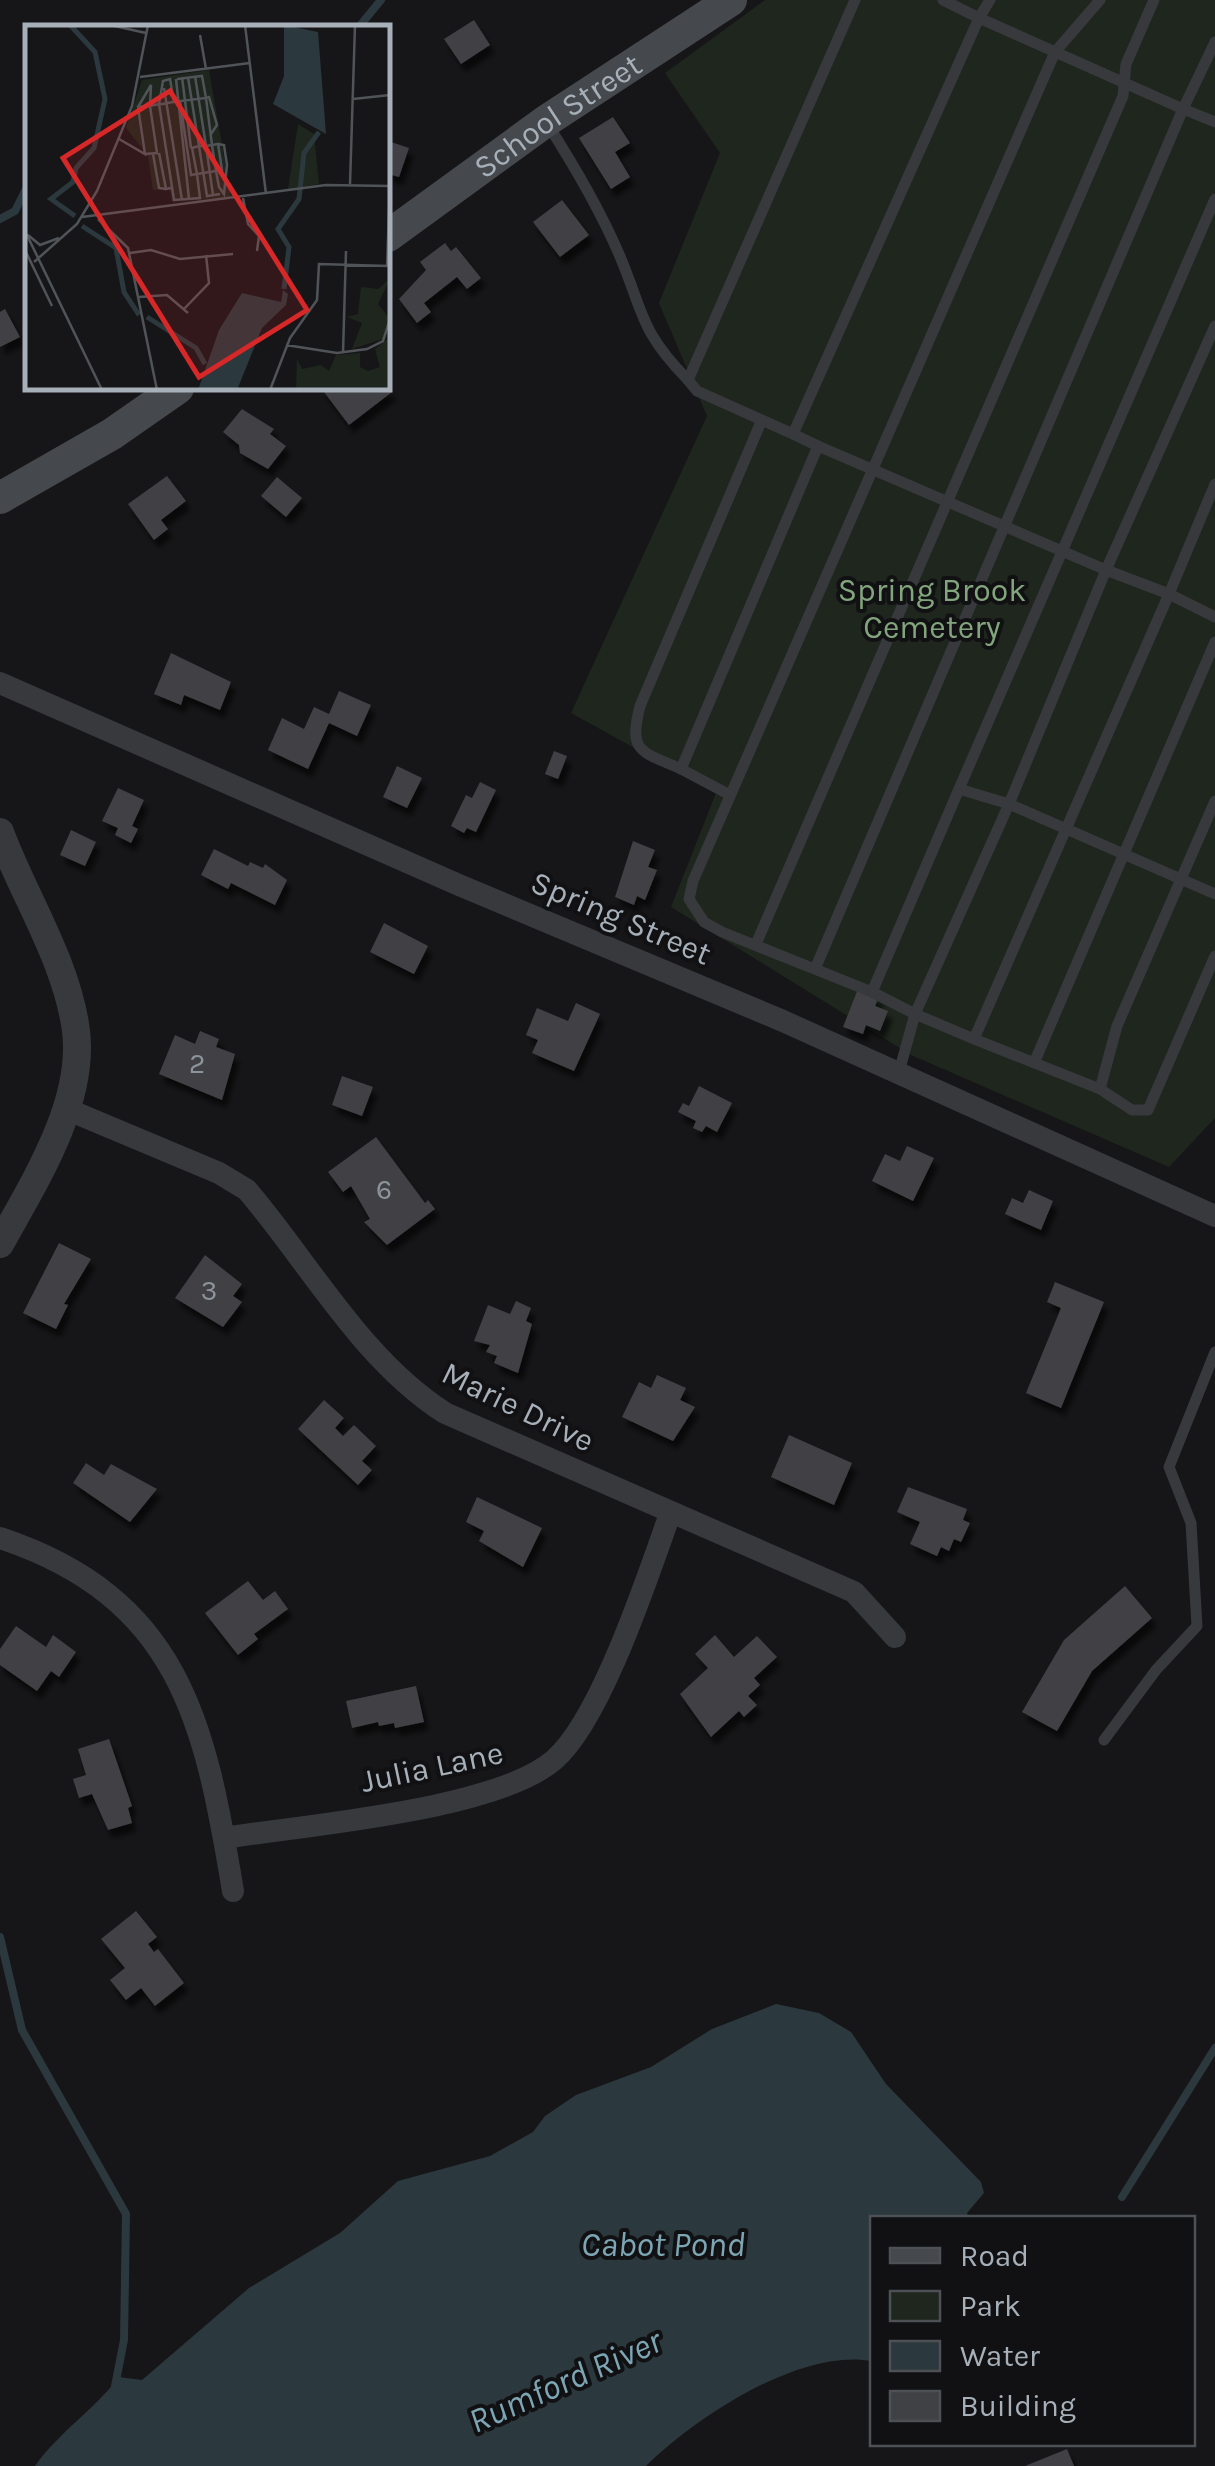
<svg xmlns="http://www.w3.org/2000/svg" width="1215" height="2466" font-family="Karla,sans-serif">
<defs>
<filter id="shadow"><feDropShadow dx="4.5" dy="8" stdDeviation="2.5" flood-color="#0009"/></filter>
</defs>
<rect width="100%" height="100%" fill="#161618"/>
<path fill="#1e261e" d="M765,0H1215V1118L1169,1167L911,1055L671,907L716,793L571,713L707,416L659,303L720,153L665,73Z"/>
<path fill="#2b383d" d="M776,2004L819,2013L851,2032L886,2084L981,2182L984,2193L967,2213L969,2218H872V2361C800,2348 696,2417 646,2466H35C59,2432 94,2410 119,2377L142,2380L249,2288L340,2233L398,2181L490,2156L533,2132L545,2116L576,2095L651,2067L712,2029Z"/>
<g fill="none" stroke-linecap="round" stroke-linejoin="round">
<g stroke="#2b383d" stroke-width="8">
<path d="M358,28L381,0"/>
<path d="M0,219L15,211L28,185"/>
<path d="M0,1937L22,2030L126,2214L124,2340L115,2386"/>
<path d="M1122,2197L1215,2048"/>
</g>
</g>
<g fill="#404145" filter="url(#shadow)">
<path d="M474,20L490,45L461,64L444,39Z"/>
<path d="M613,117L630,143L615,152L630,177L611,189L579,138Z"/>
<path d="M388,141L409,148L399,177L388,174Z"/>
<path d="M562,200L589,235L560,257L533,222Z"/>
<path d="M445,243L451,251L456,247L481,278L467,289L457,277L424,303L431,312L417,323L399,299L426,270L420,262Z"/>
<path d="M5,309L20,337L0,347V312Z"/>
<path d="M321,388H388L392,392L349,425Z"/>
<path d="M242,409L274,429L270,434L286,446L268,469L240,453L239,445L223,432Z"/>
<path d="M167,476L186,501L161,520L168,529L154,540L128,504Z"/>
<path d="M277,477L302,498L286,517L261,496Z"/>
<path d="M171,653L231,682L220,710L184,695L181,705L154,694Z"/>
<path d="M339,691L371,705L357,736L329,723L308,769L268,750L282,718L304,729L314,707L329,714Z"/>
<path d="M554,751L567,756L558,779L545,774Z"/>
<path d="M397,766L422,778L407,808L383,797Z"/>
<path d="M480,782L496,790L476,832L467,828L464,833L451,826L466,795L472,798Z"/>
<path d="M118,788L144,800L132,826L138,829L131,843L115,835L118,828L102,821Z"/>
<path d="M71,830L96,842L85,866L60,855Z"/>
<path d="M633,841L655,850L648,867L657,870L645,900L637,896L634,905L615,897Z"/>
<path d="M214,849L248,866L250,862L263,868L265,864L287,880L275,905L231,883L228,889L201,875Z"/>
<path d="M384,923L428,946L414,974L370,952Z"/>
<path d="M858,989L879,997L875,1006L888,1011L880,1031L866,1025L863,1034L843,1027Z"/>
<path d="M576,1003L600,1014L574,1071L532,1053L538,1040L526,1035L537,1008L568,1021Z"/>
<path d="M200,1031L219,1039L216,1047L235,1054L222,1100L159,1074L175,1035L195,1044Z"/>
<path d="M342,1076L373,1087L362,1116L332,1105Z"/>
<path d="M699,1086L732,1103L717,1132L706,1126L702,1132L693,1128L696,1121L678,1112L683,1103L689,1106Z"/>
<path d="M376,1137L425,1203L428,1200L435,1209L387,1245L364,1222L370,1219L351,1186L343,1192L328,1172Z"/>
<path d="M907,1146L934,1158L913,1201L872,1181L885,1154L900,1161Z"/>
<path d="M1029,1190L1053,1201L1041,1230L1005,1214L1012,1198L1023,1203Z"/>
<path d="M59,1243L91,1259L64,1304L68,1305L56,1329L23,1313Z"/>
<path d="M205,1255L242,1284L233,1296L242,1302L223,1327L175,1298Z"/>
<path d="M1055,1282L1104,1302L1061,1408L1026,1393L1061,1308L1047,1302Z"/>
<path d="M516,1301L531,1308L526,1321L532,1324L518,1373L494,1363L497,1356L486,1352L490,1345L474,1341L488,1305L510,1314Z"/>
<path d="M657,1375L686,1388L680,1400L695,1407L673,1441L622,1417L639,1382L651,1388Z"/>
<path d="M324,1400L344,1418L335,1428L343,1436L354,1425L376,1446L362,1461L372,1470L358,1485L298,1429Z"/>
<path d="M789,1435L852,1463L834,1505L771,1477Z"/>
<path d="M86,1463L104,1475L111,1464L157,1489L130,1522L73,1483Z"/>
<path d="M908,1487L967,1509L963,1520L970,1523L961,1542L954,1539L949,1551L941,1547L937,1556L910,1544L920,1522L897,1512Z"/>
<path d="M477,1497L542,1528L523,1567L479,1541L484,1531L466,1522Z"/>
<path d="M248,1581L263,1600L275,1591L288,1609L254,1634L258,1639L238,1655L205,1613Z"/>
<path d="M1125,1586L1152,1618L1092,1671L1057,1731L1022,1712L1064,1640Z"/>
<path d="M16,1626L46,1647L53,1635L76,1652L59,1677L51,1671L37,1691L0,1665V1649Z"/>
<path d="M715,1635L734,1657L757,1636L777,1657L754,1678L760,1685L748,1696L757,1705L744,1717L739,1711L711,1737L680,1694L708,1668L695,1654Z"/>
<path d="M416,1686L424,1722L395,1728L394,1723L379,1726L378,1722L352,1728L346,1701Z"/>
<path d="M109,1739L132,1806L128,1808L132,1823L108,1830L92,1794L79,1798L73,1779L86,1775L78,1749Z"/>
<path d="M136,1911L157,1937L148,1944L154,1952L158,1949L184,1983L155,2006L141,1988L126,2000L110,1980L125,1968L101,1939Z"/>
<path d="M1067,2449L1074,2466H1025Z"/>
</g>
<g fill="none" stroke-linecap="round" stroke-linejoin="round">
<g stroke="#37393d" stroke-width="11">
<path d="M943,0L979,18L990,0"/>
<path d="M1100,0L1055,52L693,881L689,899L704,922L722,932L872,992L915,1014L1009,804L1215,894"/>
<path d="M548,125C575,167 599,208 619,254C644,313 639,330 688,380L855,0"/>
<path d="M688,380L697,391L793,434L979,18L1183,109L1215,42"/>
<path d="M818,446L1106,570L1215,326"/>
<path d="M1215,484L1169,594L1215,617"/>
<path d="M681,769C641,751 628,753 640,706L761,422"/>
<path d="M730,795L681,769L818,446L793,434"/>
<path d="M1215,801L1117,1026L1100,1089L1132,1110H1148L1215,956"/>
<path d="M756,944L1123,96L1126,64L1154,0"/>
<path d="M815,969L1183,109L1215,122"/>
<path d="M872,992L959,789"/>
<path d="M1034,1063L1215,642"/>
<path d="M899,1072L915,1014L974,1039"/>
<path d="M1100,1089L974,1039L1169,594L1106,570L1009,804L959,789L1215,199"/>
<path d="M1104,1740L1156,1670L1197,1626L1191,1523L1169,1467L1215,1352"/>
</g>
<g stroke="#37393d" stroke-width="22">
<path d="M0,683L459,885L783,1021L1215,1216"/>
<path d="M64,1108L219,1173L247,1190C310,1264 362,1360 445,1413L854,1592L895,1637"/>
<path d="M0,1538C180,1598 205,1722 233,1891"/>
<path d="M224,1838C305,1825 496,1810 554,1760C601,1720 648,1575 670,1514"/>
</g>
<path stroke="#37393d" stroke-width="28" d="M0,832C24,897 67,961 76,1031C85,1104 33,1184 0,1244"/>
<g stroke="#45484d" stroke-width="32">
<path id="s1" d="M388,236L546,121L731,0"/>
<path d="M0,498L112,434L178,388"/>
</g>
</g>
<g text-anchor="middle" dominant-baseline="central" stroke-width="8" stroke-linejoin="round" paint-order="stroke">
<g font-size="28" fill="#8d949c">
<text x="197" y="1063">2</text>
<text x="384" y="1189">6</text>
<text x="209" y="1290">3</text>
</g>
<g font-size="32" fill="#a7b0b9" stroke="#111113">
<text stroke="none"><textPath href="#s1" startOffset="208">School Street</textPath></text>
<text transform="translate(621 918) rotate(23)">Spring Street</text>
<text transform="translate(518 1407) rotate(26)">Marie Drive</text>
<text transform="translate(432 1767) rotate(-12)">Julia Lane</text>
</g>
<g font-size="32" fill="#83a57d" stroke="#111113">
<text x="932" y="590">Spring Brook<tspan x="932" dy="37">Cemetery</tspan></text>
</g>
<g font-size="35" font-style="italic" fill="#7da6b5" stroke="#111113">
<text x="663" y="2244">Cabot Pond</text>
<text transform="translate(565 2381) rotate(-24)">Rumford River</text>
</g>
</g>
<g transform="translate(25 25)">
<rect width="365" height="365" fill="#161618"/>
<path d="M184,45L206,172L147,177L145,164L128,165L123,131L101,103L117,55ZM273,99L289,109L294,159L263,164ZM365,254L353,279L364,293L358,314L327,324L337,298L322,292L333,289L336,262L353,264ZM365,312V365H271L272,334L277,344L296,340L304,346L311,330L335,328V342L343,346L355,342L350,324Z" fill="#1e261e"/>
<path d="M259,0L293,7L301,109L248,79L259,51ZM258,265L263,269L261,280L237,303L212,365H173L194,305L217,268L256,277Z" fill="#2b383d"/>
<path fill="none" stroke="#2b383d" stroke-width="5" d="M45,0L70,27L80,74L69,123L51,143L48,157L26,174L50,191M57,201L91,223L99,267L114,290M259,264L264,222L253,204L274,174L279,128L294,107M122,292L171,323L180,339"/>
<path fill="none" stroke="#505458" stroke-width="2.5" d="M85,0L121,8M220,0L241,169M175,10L181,44M115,52L225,38M157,52L166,123M163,52L174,121H181L170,51M151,54L164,174M152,54L177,51L181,73L155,76L166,150L172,149L167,123L174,121L182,171L195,169M139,63L157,175M328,74L365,70M186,109L192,100L184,72L181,73L187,120L181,121L188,170M94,114L120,129L113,82L125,81L126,60L113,82M134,128L141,164L146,163M120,129L132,128L125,81L134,79H138L142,78L149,77L145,54L138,56L134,79L149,175L175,173L172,149L191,146M128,129L134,163L141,164M191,146L197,145L193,119L187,120L191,146L194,162L199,169L202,140L199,120L193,119M325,159L330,0M218,173L223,199L234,211L232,226M57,192L301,160L365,161M73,194L103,223L132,365M0,206L77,365M3,210L15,220L34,213M0,225L27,281M105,228L126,225L155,234L208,229M9,237L52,199L72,166L107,81L123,0M362,241L365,160M114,272L142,270L163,288M159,284L184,258L181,230M261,320L312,328L342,324L358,316L365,294M318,328L321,226M245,365L265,313L292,275L294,239L365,241"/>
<path fill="#d62828" fill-opacity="0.15" stroke="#d62828" stroke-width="5" d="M145,66L282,285L174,352L38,133Z"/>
<rect width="365" height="365" fill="none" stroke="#a7b0b9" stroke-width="5"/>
</g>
<rect x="870" y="2216" width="325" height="230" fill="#111113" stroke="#4d5155" stroke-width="2.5"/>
<rect x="890" y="2248" width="50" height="15" fill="#45484d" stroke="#4d5155" stroke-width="2.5"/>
<text x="960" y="2266" font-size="30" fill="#a7b0b9">Road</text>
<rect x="890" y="2291" width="50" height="30" fill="#1e261e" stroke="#4d5155" stroke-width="2.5"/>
<text x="960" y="2316" font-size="30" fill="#a7b0b9">Park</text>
<rect x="890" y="2341" width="50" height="30" fill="#2b383d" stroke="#4d5155" stroke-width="2.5"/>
<text x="960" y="2366" font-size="30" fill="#a7b0b9">Water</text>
<rect x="890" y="2391" width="50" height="30" fill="#404145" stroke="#4d5155" stroke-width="2.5"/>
<text x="960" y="2416" font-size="30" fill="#a7b0b9">Building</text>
</svg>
